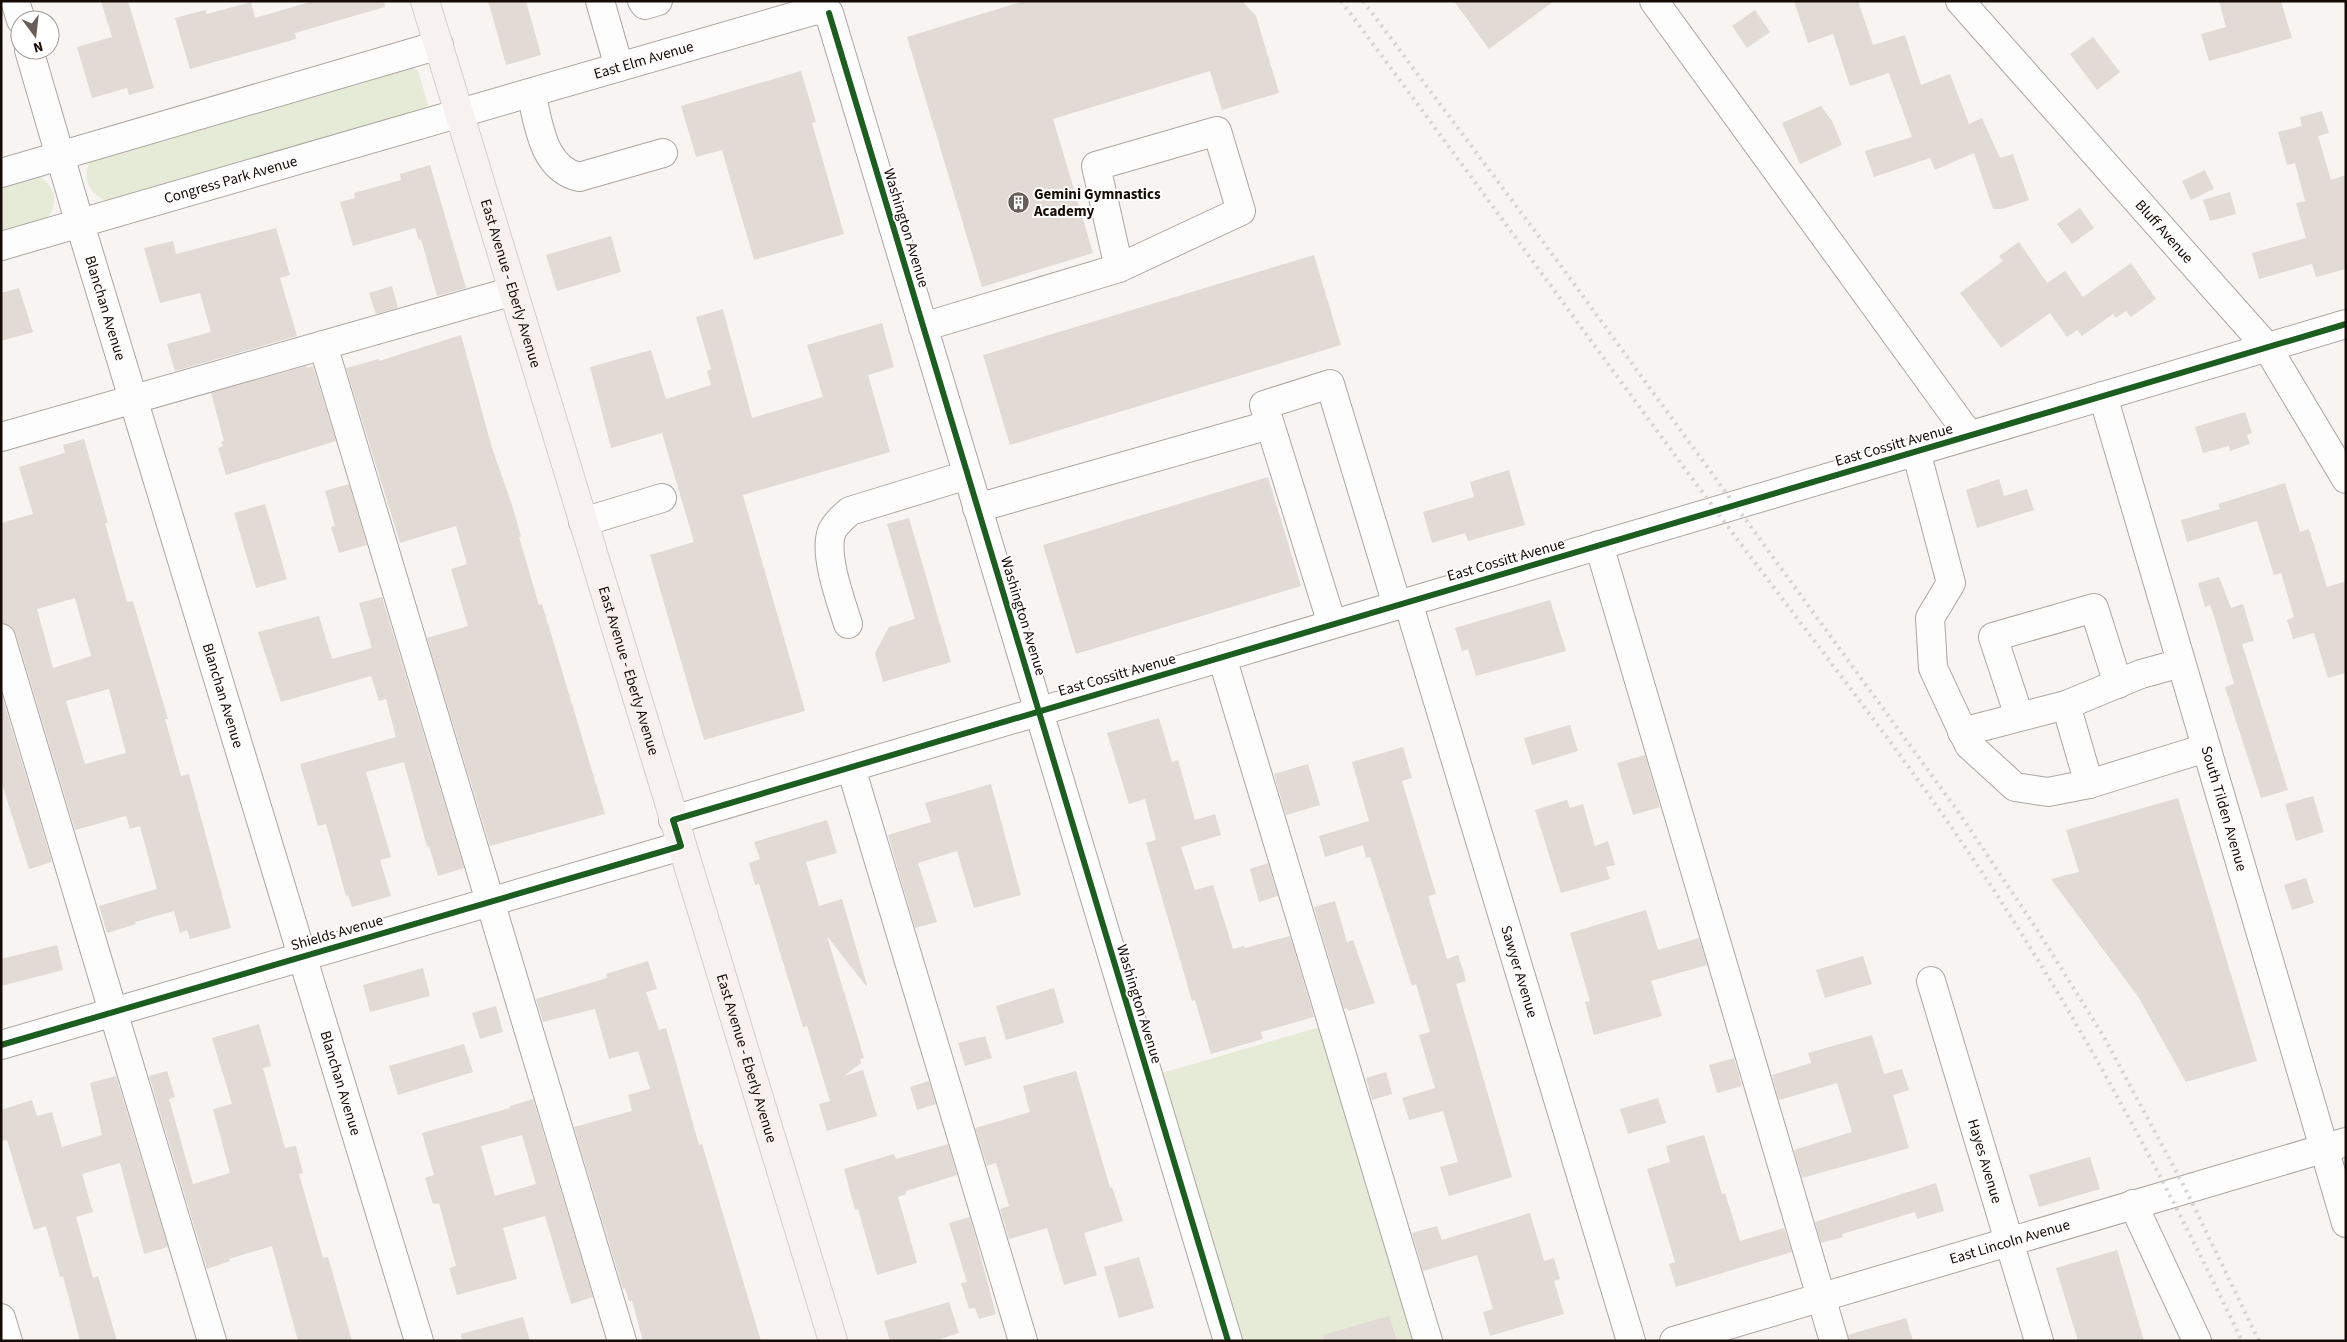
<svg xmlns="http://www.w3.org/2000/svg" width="2347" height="1342" font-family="'Source Sans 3',sans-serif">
<rect width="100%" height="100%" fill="#f7f4f1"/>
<g fill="#e5ebd6">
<path d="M411,66L418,71L428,105L425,109L110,202C89,196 79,176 93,157Z"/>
<path d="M38,176C56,185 60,207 44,221L1,235V180Z"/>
<path d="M1330,1024L1425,1341H1232L1152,1076Z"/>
</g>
<g fill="#e2dad5" fill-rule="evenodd">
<path d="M101,1H128L154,88L129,95L127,88L92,98L77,47L112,37Z"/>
<path d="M313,1H384L385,7L295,33L296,39L190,69L175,18L205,10L207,14L251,2L255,18Z"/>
<path d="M488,1H526L541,55L506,65Z"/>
<path d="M1024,1H1242L1256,16L1279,93L1222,110L1210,71L1053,119L1093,253L982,287L907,37Z"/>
<path d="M1454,1H1554L1489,49Z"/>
<path d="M1794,1H1858L1873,45L1905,35L1921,85L1950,74L1969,124L1982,118L2000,158L2013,154L2029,200L2002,209H1993L1974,153L1935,170L1930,158L1874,177L1865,151L1912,137L1889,73L1850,86L1833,34L1808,43Z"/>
<path d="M2219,1H2281L2292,38L2209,61L2201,34L2226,27Z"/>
<path d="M1755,10L1770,32L1747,48L1732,26Z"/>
<path d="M2093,37L2120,72L2097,90L2070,54Z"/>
<path d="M801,71L816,122L812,123L844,234L754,260L722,150L696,157L681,106Z"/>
<path d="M1821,106L1832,121L1842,145L1800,164L1782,123Z"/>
<path d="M2322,111L2329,133L2318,136L2331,180L2346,175V269L2316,277L2312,264L2259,279L2252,253L2306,238L2296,203L2305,201L2295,163L2287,165L2278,132L2302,126L2300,117Z"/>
<path d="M430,165L466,288L437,296L421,239L419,240L415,228L353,246L340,202L355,198L354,193L401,180L400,174Z"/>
<path d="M2205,170L2214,189L2191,200L2182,181Z"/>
<path d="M2230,192L2236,214L2210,221L2203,200Z"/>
<path d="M2080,208L2094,228L2072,244L2057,224Z"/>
<path d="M276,228L290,275L280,278L297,336L175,371L167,344L211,332L200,293L160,303L144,248L173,241L176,254Z"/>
<path d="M611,236L621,272L557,291L546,255Z"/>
<path d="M2019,242L2047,283L2065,271L2083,297L2131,263L2156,299L2131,317L2126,311L2116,318L2113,314L2082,336L2077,330L2067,337L2050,313L2001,348L1960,293L2003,261L1999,256Z"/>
<path d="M1314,255L1341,345L1010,445L983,355Z"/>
<path d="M392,286L398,308L376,314L369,293Z"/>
<path d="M19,288L33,332L1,341V293Z"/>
<path d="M723,309L752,418L823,397L807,345L882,323L894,367L868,375L890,452L743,495L805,711L704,740L650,555L694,542L662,433L611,448L590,367L651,350L666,399L711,385L707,371L711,369L696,317Z"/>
<path d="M461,335L492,448L512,505L521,537H519L539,605L542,604L605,814L490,846L427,638L468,626L451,569L467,564L456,526L400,543L346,368L379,359V361Z"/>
<path d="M306,366L307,368L313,366L336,441L226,475L218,448L223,446L221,442L224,441L211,393Z"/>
<path d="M2245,412L2252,433L2247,435L2250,444L2230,451L2229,446L2203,453L2195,427Z"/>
<path d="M84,439L108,523H105L127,602L133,601L168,719H165L181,776L189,774L231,928L190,939L187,930L180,933L174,911L135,922L136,924L107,933L99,906L157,889L140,826L130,829L126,816L75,830L16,634L11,626L1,623V523L33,514L19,467L65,453L63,445ZM75,598L91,656L53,668L37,609ZM109,689L126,753L85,764L66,701Z"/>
<path d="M1509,470L1525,525L1468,541L1465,533L1432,543L1423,512L1474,497L1470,482Z"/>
<path d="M1268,477L1301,586L1076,654L1043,545Z"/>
<path d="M1999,479L2004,496L2027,489L2034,510L1977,528L1966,490Z"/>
<path d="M2285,483L2300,532L2309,529L2327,587L2346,581V673L2328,678L2314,633L2293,639L2287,620L2294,617L2281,573L2274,575L2257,521L2187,542L2181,520L2220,509L2218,504Z"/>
<path d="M349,484L367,545L339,553L331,527L335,526L325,491Z"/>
<path d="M265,504L287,579L256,588L234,513Z"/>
<path d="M909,518L951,662L883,682L875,653L889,627L915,619L887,524Z"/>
<path d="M2219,577L2231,608L2243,604L2254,641L2242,644L2288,790L2261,798L2225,687L2234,684L2213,613L2210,605L2205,607L2198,583Z"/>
<path d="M382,597L464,868L438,876L429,846L427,847L404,762L366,772L391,857L380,860L391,896L352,907L348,895L346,896L326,824L318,826L300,764L396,737L386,699L379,701L371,676L281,702L258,632L319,616L332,659L372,648L359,603Z"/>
<path d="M1550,600L1566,651L1476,676L1468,649L1462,651L1455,628Z"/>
<path d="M1,693L52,862L29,869L1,781Z"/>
<path d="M1159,718L1172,762L1178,760L1195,820L1215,814L1221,835L1181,847L1195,890L1213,885L1233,949L1244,946L1245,948L1290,936L1314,1017L1261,1032L1263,1039L1211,1054L1195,1000L1192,1001L1146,843L1156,840L1145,799L1129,804L1107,733Z"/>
<path d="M1570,725L1578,751L1532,765L1524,738Z"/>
<path d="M1403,747L1412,778L1402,781L1436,894L1428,896L1447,959L1458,955L1463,970L1466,981L1456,984L1512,1177L1449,1196L1440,1167L1458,1162L1443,1111L1409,1120L1402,1098L1435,1088L1419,1035L1430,1032L1416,984L1412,986L1370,857L1366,858L1363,845L1325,857L1319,836L1369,821L1352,762Z"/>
<path d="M1645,755L1660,807L1633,815L1617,763Z"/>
<path d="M1308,764L1320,805L1286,815L1274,774Z"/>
<path d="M991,784L1021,895L974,908L957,851L918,863L937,922L915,928L888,835L931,822L925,803Z"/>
<path d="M2313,796L2324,832L2296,841L2285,804Z"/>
<path d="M2178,798L2257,1061L2186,1082L2139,998L2051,879L2079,872L2066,830Z"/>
<path d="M1567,800L1570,808L1583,804L1595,846L1608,841L1615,865L1606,867L1610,879L1561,893L1535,810Z"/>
<path d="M827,820L837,853L806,862L819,906L842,899L867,985L866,986L827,936L864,1058L860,1059L861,1063L844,1076L863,1070L877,1116L827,1131L819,1104L830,1101L807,1026L803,1027L759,884L755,885L749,863L760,859L754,842Z"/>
<path d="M1268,863L1278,896L1259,902L1250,869Z"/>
<path d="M2306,878L2314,903L2292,910L2284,885Z"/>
<path d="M1335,901L1347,942L1353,940L1375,1003L1348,1011L1347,1008L1344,1009L1314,907Z"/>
<path d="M1646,910L1658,950L1699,938L1707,965L1651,981L1662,1016L1594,1035L1585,1002L1590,1001L1570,933Z"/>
<path d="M57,945L63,970L1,986V959Z"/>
<path d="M1863,956L1872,984L1825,998L1816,970Z"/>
<path d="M648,961L657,989L646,992L659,1030L666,1028L699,1145L702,1144L761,1341H643L632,1301H629L625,1288L623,1289L574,1127L632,1111L628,1095L650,1089L638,1051L609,1059L595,1009L543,1022L536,999L607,978L606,974Z"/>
<path d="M423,968L430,996L370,1012L363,985Z"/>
<path d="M1054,988L1064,1023L1006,1040L996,1006Z"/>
<path d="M496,1006L503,1032L480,1039L472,1013Z"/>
<path d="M259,1024L271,1066L263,1068L285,1148L296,1146L303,1173L299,1174L323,1258L328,1257L352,1341H298L272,1246L229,1259L230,1261L207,1269L149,1076L167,1071L175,1097L169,1099L193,1184L230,1173L213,1109L232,1104L212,1038Z"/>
<path d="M1872,1035L1884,1074L1902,1069L1909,1090L1893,1095L1909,1148L1802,1178L1794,1150L1852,1132L1837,1083L1779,1100L1772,1075L1811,1063L1808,1053Z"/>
<path d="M985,1036L992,1058L965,1066L958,1043Z"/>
<path d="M464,1044L473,1072L398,1095L389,1066Z"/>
<path d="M1734,1058L1742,1086L1717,1093L1709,1065Z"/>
<path d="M1076,1071L1110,1188L1112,1187L1123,1221L1084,1233L1097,1275L1064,1285L1047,1228L1009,1239L1000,1209L1009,1206L996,1163L987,1166L975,1128L1030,1112L1023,1086Z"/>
<path d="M1386,1072L1392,1094L1372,1100L1366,1078Z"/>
<path d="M116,1076L168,1247L144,1254L120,1163L82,1174L93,1212L76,1217L93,1278L98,1276L117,1341H80L63,1276L60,1277L46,1226L34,1230L7,1140L1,1141V1110L32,1100L37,1116L52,1112L62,1147L102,1135L90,1083Z"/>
<path d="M929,1081L936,1104L917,1110L910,1087Z"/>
<path d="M1658,1098L1666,1123L1628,1134L1620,1109Z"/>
<path d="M533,1099L593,1297L571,1304L545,1216L503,1228L517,1279L457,1295L449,1268L456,1266L439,1203L433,1204L425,1178L434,1175L422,1133L510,1108V1106ZM522,1135L536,1184L495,1196L481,1146Z"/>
<path d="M1704,1135L1722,1194L1725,1193L1740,1241L1784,1228L1792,1252L1676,1287L1669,1264L1675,1262L1647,1169L1670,1162L1666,1146Z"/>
<path d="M948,1144L957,1175L906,1191V1194L898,1197L917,1263L877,1275L858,1209L855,1210L844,1169L894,1154L896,1159Z"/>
<path d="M2090,1157L2100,1189L2039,1207L2029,1175Z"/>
<path d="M1936,1183L1944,1211L1917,1219L1915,1212L1842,1234L1843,1237L1821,1243L1815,1222Z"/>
<path d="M1530,1213L1544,1261L1554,1258L1560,1279L1554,1281L1564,1314L1490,1336L1483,1312L1493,1309L1477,1255L1423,1271L1412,1233L1437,1226L1442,1240Z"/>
<path d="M970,1217L996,1314L979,1319L975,1308L969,1309L961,1283L967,1282L949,1223Z"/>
<path d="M2117,1250L2144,1341H2078L2056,1268Z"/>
<path d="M1139,1257L1154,1308L1119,1318L1104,1267Z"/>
<path d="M949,1302L959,1333L934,1341H890L884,1321Z"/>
<path d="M1389,1316L1397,1341H1324L1323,1335Z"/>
<path d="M523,1317L530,1341H462L461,1334Z"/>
<path d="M1906,1318L1913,1341H1849L1848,1335Z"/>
</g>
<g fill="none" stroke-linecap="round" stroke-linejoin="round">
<defs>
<g id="minor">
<path d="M15,1L21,20"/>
<path d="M600,1L619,67"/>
<path d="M642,1L645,5L658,1"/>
<path d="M1654,1L1969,435"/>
<path id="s1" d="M1960,1L2267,347L2346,479"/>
<path id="s2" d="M29,50L80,224L419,1341"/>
<path d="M531,93C539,124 542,168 579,177L663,153"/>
<path d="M1,173L439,45"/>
<path id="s3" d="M1,246L816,10L829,13L1228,1341"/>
<path d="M923,327L1119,268L1241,211L1217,131L1096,166L1119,268"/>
<path d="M323,345L622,1341"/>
<path id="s4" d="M2103,396L2346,1223"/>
<path d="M1,437L513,291"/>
<path d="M1916,451L1951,583L1930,618L1933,668L1969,745L2015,787L2048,792L2089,784L2206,748"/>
<path d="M977,508L1269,425"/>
<path d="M583,522L662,498"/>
<path d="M1599,545L1834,1341"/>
<path id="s5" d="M1408,602L1631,1341"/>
<path d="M848,624C841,601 823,554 832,531C836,523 843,517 850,511L967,475"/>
<path d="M1332,624L1264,405L1330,384L1397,605"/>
<path d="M1,638L212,1341"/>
<path d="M1222,657L1428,1341"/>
<path d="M2066,705L2089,784"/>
<path d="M2019,716L1993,637L2094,608L2118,684"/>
<path d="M1962,732L2066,705L2141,674L2181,663"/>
<path d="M851,768L1023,1341"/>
<path d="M673,820L2346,324"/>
<path id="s6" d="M1931,981L2039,1341"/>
<path d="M1,1045L681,846"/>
<path d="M2133,1204L2197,1341"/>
<path d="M1,1318L8,1341"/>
<path id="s7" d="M1674,1341L2346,1142"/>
</g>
<g id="major">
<path id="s8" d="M425,1L833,1341"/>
</g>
</defs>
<use href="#minor" stroke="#ada6a1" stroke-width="30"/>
<use href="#major" stroke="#d2cfcd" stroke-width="30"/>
<use href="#minor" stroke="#fefdfd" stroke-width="28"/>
<use href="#major" stroke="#f7f2f0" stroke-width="28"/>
<g stroke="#d7d5d4" stroke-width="4" stroke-dasharray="2.5 5" stroke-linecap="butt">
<path d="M1341,1C1468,171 1591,342 1717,512C1809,636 1906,756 1991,886C2086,1031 2167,1184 2242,1341"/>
<path d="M1363,1L1561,266L1957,810L2036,928L2104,1037L2185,1188L2259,1341"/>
</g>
<defs>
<g id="cycleway">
<path d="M829,13L1228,1341"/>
<path d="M1,1045L681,846L673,820L2346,324"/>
</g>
</defs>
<use href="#cycleway" stroke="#fff" stroke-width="9"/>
<use href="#cycleway" stroke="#1b5e20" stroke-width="6"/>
</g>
<defs>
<symbol id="building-disc" viewBox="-11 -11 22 22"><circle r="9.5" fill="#655d57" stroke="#fff"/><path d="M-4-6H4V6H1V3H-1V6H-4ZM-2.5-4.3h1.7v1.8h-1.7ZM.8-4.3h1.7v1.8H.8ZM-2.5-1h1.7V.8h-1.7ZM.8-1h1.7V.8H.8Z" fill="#fff"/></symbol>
</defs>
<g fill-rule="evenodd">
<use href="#building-disc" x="1006" y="190" width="25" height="25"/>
</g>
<g text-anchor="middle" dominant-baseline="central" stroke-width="4" stroke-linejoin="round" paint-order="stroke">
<g font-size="15" fill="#160b04" stroke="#fff">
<text stroke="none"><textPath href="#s3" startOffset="669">East Elm Avenue</textPath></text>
<text stroke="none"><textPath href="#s3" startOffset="239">Congress Park Avenue</textPath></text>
<text transform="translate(906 228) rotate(73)">Washington Avenue</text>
<text stroke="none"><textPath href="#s1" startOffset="308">Bluff Avenue</textPath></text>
<text stroke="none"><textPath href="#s8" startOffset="295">East Avenue - Eberly Avenue</textPath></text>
<text stroke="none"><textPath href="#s2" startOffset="269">Blanchan Avenue</textPath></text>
<text transform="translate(1894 445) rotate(-16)">East Cossitt Avenue</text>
<text transform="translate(1506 560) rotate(-16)">East Cossitt Avenue</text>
<text transform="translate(1023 616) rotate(73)">Washington Avenue</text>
<text stroke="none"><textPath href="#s8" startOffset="700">East Avenue - Eberly Avenue</textPath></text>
<text transform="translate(1117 675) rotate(-16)">East Cossitt Avenue</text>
<text stroke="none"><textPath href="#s2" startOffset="674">Blanchan Avenue</textPath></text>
<text stroke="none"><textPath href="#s4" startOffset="430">South Tilden Avenue</textPath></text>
<text transform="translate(337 933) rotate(-16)">Shields Avenue</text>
<text stroke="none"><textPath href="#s5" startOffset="386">Sawyer Avenue</textPath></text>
<text transform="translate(1139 1004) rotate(73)">Washington Avenue</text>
<text stroke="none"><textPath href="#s8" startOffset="1105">East Avenue - Eberly Avenue</textPath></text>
<text stroke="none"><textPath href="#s2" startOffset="1079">Blanchan Avenue</textPath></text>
<text stroke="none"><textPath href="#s6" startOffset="188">Hayes Avenue</textPath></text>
<text stroke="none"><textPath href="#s7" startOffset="350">East Lincoln Avenue</textPath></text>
</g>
<g font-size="15" font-weight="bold" fill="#160b04" stroke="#fff" text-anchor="start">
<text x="1034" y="194">Gemini Gymnastics<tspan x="1034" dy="17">Academy</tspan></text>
</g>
</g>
<rect width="2347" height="1342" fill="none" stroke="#160b04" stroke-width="5"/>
<g transform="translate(35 35) rotate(165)"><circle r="24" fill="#ffffff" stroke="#a29d9b"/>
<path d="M0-4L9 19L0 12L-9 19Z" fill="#655d57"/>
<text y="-8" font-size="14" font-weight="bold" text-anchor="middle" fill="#160b04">N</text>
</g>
</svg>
